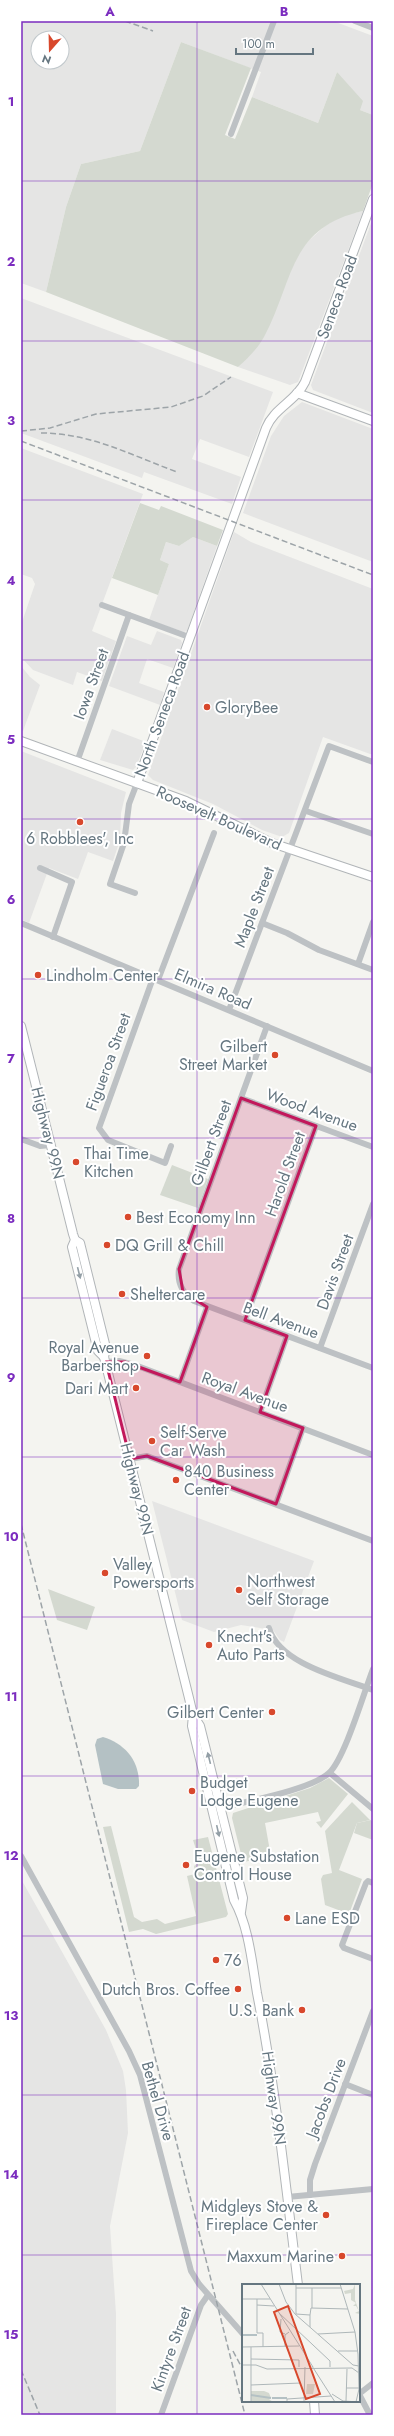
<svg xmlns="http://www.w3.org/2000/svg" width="394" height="2436" font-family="Jost,sans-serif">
<rect width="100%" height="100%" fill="#f4f4f0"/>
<g fill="#e5e5e4" fill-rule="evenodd">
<path d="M21,21H333L373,36V115L360,110L337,72L318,123L252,97L261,72L181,42L140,151L81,164L66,207L46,292L21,283ZM38,38H62V62H38Z"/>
<path d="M363,211L298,382L290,385L238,367L263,338L292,266L304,245L325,226L343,215Z"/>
<path d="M373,218V413L313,390L311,385Z"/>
<path d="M21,298L273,392L249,457L200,439L192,459L241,477L232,504L144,472L142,478L21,433Z"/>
<path d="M302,402L373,429V562L243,513L271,436L284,416Z"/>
<path d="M21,448L143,494L92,631L116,641L102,681L77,672L73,685L33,670L21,657V625L35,584L32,578L21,574Z"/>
<path d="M234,532L251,542L373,589V755L323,737L289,833L282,837L262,830L213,804L153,780L148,775Z"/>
<path d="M193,537L217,546L187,631L184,632L149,620L169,564L160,560L166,542L179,546Z"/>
<path d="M157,631L181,640L182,643L173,668L147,659L139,683L164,692L160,705L109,686L127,636L151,645Z"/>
<path d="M21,666L30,677L40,685L23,731L21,730Z"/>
<path d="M112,729L146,742L136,767L133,770L100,760Z"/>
<path d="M21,751L126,792L121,813L120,840L113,861L88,852L78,879L49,868L29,923L21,919Z"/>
<path d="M152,1501L314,1561L284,1642L280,1640L273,1630L241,1625L214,1632L182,1620Z"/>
<path d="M21,1879L106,2030L123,2071L126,2090L128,2133L110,2226L116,2314V2415H21Z"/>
</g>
<g fill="#d4d9d0">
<path d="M181,42L251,68L225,135L235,139L252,97L318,123L337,72L363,101L360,110L373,115V183L363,211C288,228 294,281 264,337C258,348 248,358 238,367L46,292L66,207L81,164L140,151Z"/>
<path d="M140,503L159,510L161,506L223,530L217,546L193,537L179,546L166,542L160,560L169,564L158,595L112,578Z"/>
<path d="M172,1165L208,1179L198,1208L160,1195Z"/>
<path d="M48,1589L95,1607L87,1630L57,1620Z"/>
<path d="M329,1778L348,1794L321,1828L316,1822L321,1821L318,1812L265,1823L271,1857L243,1862L232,1818L233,1813L310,1788Z"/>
<path d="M352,1802L370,1820L357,1823L339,1870L362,1879L349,1914L325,1905L321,1879L323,1875L332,1873L325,1831Z"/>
<path d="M371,1820L373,1823V1840L354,1833L357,1823Z"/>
<path d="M111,1826L134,1917L142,1922L157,1919L165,1924L196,1916L187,1876L195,1874L194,1866L200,1862L193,1840L208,1837L228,1914L226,1917L156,1934L143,1929L129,1932L103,1827Z"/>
</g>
<path fill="#b4c1c4" d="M103,1737C126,1744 140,1762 139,1786L136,1789H118L103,1784L95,1745L97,1739Z"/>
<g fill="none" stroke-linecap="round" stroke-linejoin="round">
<defs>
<g id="major">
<path d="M297,393L373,421"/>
<path d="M21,741L186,801L272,843L373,877"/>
<path d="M137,783L266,428C274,408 296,401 305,382L373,199"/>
<path d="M21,1026L73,1234L75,1240L72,1247L98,1351L104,1357"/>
<path d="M75,1240L80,1243L106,1348L104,1357L189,1698L193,1715L192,1726L234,1900C249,1927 252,1963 257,1993C276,2090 286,2188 298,2285"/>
<path d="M193,1715L200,1726L243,1898L241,1912"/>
<path d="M314,2401L315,2415"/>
</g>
</defs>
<use href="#major" stroke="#b1b5b8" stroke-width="10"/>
<g stroke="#bdc1c4" stroke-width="6">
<path d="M355,21L373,28"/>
<path d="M231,134L274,21"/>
<path d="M102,605L189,637"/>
<path d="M77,762L129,615"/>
<path d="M306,811L373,834"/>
<path d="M40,868L72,882L53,937"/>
<path d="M135,893L110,884L124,843L129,804L137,783"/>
<path d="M21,923L373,1071"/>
<path d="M262,923L287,933L319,950L373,970"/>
<path d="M358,964L373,922"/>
<path d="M153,978L99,1128L108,1140L165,1163L171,1146"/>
<path d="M158,980L214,833"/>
<path d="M229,1010L329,746L373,762"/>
<path d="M267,1026L179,1269C177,1283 182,1293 194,1301L373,1368"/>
<path d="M241,1098L373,1147"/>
<path d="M21,1139L40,1146L51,1145"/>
<path d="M245,1320L316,1126"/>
<path d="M320,1348L373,1204"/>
<path d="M106,1362L119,1361L135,1365L373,1455"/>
<path d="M180,1382L207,1307"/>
<path d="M260,1412L287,1336"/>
<path d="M130,1459L147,1456L373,1541"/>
<path d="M276,1504L303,1428"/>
<path d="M269,1628C279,1664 341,1678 373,1690"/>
<path d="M330,1773L373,1809"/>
<path d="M216,1809C243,1802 311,1790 329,1773C345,1758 364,1692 373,1669"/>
<path d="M21,1856L129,2051L140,2075L191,2271L199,2284L243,2334"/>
<path d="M373,1883L368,1881L366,1883L342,1945L344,1948L373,1959"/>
<path d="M345,2084L373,2095"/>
<path d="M310,2195V2180L315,2164L373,2011"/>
<path d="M287,2197L373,2189"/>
<path d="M359,2394L370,2415"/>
<path d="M359,2394L373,2383"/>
<path d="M161,2415L201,2305L208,2295"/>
</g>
<use href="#major" stroke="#fff" stroke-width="8"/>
<g stroke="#9da4a8" stroke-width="1.5" stroke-dasharray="6 3" stroke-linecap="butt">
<path d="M125,21L153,31"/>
<path d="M21,431L50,428L96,414L171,407L203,396L231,377"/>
<path d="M41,433C90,433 131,455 177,472"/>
<path d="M21,441L373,575"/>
<path d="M21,1524L245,2415"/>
<path d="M233,2351L243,2370"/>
<path d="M21,2370L40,2415"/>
</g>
</g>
<defs><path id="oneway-solid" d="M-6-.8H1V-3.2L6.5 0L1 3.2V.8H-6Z"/></defs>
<g fill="#939fa6">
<use href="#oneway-solid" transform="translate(79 1273) rotate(76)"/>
<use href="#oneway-solid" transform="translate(209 1758) rotate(-104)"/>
<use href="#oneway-solid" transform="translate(218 1831) rotate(77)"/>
</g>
<path fill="#c2185b" fill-opacity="0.2" stroke="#c2185b" stroke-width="3" stroke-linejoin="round" d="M241,1098L316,1126L245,1320L287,1336L260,1412L303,1428L276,1504L147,1456L130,1459L106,1362H125L180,1382L207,1307L183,1292L179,1269Z"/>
<path fill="none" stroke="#7b2cbf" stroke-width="1" stroke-opacity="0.55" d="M197,21V2415M21,181H373M21,341H373M21,500H373M21,660H373M21,819H373M21,979H373M21,1138H373M21,1298H373M21,1457H373M21,1617H373M21,1776H373M21,1936H373M21,2095H373M21,2255H373"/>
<g fill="#d8482c" stroke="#fff" stroke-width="1.5">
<circle cx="207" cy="707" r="4"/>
<circle cx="80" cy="822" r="4"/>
<circle cx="38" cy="975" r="4"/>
<circle cx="275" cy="1055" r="4"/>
<circle cx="76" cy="1162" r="4"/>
<circle cx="128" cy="1217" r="4"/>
<circle cx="107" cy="1245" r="4"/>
<circle cx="122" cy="1294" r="4"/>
<circle cx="147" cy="1356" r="4"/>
<circle cx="136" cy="1388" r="4"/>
<circle cx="152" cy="1441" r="4"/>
<circle cx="176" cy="1480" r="4"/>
<circle cx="105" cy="1573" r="4"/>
<circle cx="239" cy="1590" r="4"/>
<circle cx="209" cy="1645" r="4"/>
<circle cx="272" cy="1712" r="4"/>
<circle cx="192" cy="1791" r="4"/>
<circle cx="186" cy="1865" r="4"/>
<circle cx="287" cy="1918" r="4"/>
<circle cx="216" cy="1960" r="4"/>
<circle cx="238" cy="1989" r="4"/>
<circle cx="302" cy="2010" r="4"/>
<circle cx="326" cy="2215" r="4"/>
<circle cx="342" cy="2256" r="4"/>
</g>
<g text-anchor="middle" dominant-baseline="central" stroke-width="4" stroke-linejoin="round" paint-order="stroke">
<g font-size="16" fill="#657680" stroke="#fff">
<text transform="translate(337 297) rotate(-70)">Seneca Road</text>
<text transform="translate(91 684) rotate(-70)">Iowa Street</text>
<text transform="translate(162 714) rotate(-70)">North Seneca Road</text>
<text transform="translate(219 818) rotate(24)">Roosevelt Boulevard</text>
<text transform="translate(254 907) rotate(-69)">Maple Street</text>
<text transform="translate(213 989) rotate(23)">Elmira Road</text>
<text transform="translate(108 1062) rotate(-70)">Figueroa Street</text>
<text transform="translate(312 1110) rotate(20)">Wood Avenue</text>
<text transform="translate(48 1133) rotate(76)">Highway 99N</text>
<text transform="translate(211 1143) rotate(-70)">Gilbert Street</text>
<text transform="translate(285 1174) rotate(-70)">Harold Street</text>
<text transform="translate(335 1272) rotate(-70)">Davis Street</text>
<text transform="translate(281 1320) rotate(20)">Bell Avenue</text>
<text transform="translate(245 1392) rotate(20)">Royal Avenue</text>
<text transform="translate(137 1489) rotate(76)">Highway 99N</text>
<text transform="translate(274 2098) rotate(82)">Highway 99N</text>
<text transform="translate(326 2098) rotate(-69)">Jacobs Drive</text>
<text transform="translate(158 2101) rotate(74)">Bethel Drive</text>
<text transform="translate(171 2349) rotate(-70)">Kintyre Street</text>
</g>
<g font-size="16" fill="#657680" stroke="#fff" text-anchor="start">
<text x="215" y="707">GloryBee</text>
<text x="80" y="838" text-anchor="middle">6 Robblees', Inc</text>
<text x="46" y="975">Lindholm Center</text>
<text x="267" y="1046" text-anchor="end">Gilbert<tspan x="267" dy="18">Street Market</tspan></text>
<text x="84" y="1153">Thai Time<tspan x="84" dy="18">Kitchen</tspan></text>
<text x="136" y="1217">Best Economy Inn</text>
<text x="115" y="1245">DQ Grill &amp; Chill</text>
<text x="130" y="1294">Sheltercare</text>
<text x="139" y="1347" text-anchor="end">Royal Avenue<tspan x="139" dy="18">Barbershop</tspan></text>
<text x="128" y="1388" text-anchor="end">Dari Mart</text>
<text x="160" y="1432">Self-Serve<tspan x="160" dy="18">Car Wash</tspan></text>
<text x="184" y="1471">840 Business<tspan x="184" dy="18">Center</tspan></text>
<text x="113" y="1564">Valley<tspan x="113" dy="18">Powersports</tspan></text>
<text x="247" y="1581">Northwest<tspan x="247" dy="18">Self Storage</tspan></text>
<text x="217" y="1636">Knecht's<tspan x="217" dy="18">Auto Parts</tspan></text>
<text x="264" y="1712" text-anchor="end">Gilbert Center</text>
<text x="200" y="1782">Budget<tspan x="200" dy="18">Lodge Eugene</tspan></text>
<text x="194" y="1856">Eugene Substation<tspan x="194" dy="18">Control House</tspan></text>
<text x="295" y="1918">Lane ESD</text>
<text x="224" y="1960">76</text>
<text x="230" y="1989" text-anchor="end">Dutch Bros. Coffee</text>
<text x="294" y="2010" text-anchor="end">U.S. Bank</text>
<text x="318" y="2206" text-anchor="end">Midgleys Stove &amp;<tspan x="318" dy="18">Fireplace Center</tspan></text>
<text x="334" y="2256" text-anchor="end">Maxxum Marine</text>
</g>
</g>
<g transform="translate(242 2284)">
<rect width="118" height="118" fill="#f4f4f0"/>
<path d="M113,0V16L118,30L113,29L117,27L114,22H111L114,19L109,16V9L103,10L102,7L111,5ZM65,100H73L71,110H64ZM9,107H22L27,109L29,114L27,115L31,118H9Z" fill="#d4d9d0"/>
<path fill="none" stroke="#b4c1c4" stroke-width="2" d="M0,51H15M9,111L29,114M30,114H45"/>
<path fill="none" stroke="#aeb7b9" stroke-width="1" d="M19,0L71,83M37,0L44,18L53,30L111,81L117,82M54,0V30L68,31V43M98,0L113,48L116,70L117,105L114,118M54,4H99M70,4V24M0,15H28M15,15V49H21V63M15,21L32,22M37,29L88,77V83M68,31L69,24L106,25M39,35L38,48L43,50M76,50L113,48M43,62V51L47,48M0,63L57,62M96,67H115M9,75L57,76V83M0,81H14L25,85L110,84L117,89M70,82L93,118M9,101L59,99M104,104H118M90,110L101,117L118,118M104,117L105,85M9,118V63M45,118V115L89,112M62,118L63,83"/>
<path fill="#d8482c" fill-opacity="0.15" stroke="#d8482c" stroke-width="2" d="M46,22L78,110L64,115L32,28Z"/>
<rect width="118" height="118" fill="none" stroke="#657680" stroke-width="2"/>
</g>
<rect width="394" height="2436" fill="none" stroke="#ffffff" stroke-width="44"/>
<g transform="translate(50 50) rotate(200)"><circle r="19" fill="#ffffff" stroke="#c1c8cc"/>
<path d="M0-3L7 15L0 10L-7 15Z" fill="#d8482c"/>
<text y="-6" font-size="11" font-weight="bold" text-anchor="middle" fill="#657680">N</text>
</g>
<path d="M236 48v6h77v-6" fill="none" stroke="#657680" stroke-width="2"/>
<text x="242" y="48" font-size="12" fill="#657680" stroke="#ffffff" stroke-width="3" paint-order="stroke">100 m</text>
<rect x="22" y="22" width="350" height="2392" fill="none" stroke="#7b2cbf" stroke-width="1.5"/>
<g font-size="13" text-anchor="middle" font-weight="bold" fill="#7b2cbf">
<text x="110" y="16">A</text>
<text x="284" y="16">B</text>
<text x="11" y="106">1</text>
<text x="11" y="266">2</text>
<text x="11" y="425">3</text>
<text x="11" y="585">4</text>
<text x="11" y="744">5</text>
<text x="11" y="904">6</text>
<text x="11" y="1063">7</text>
<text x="11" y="1223">8</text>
<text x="11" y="1382">9</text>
<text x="11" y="1541">10</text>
<text x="11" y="1701">11</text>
<text x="11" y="1860">12</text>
<text x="11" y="2020">13</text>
<text x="11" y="2179">14</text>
<text x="11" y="2339">15</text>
</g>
</svg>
